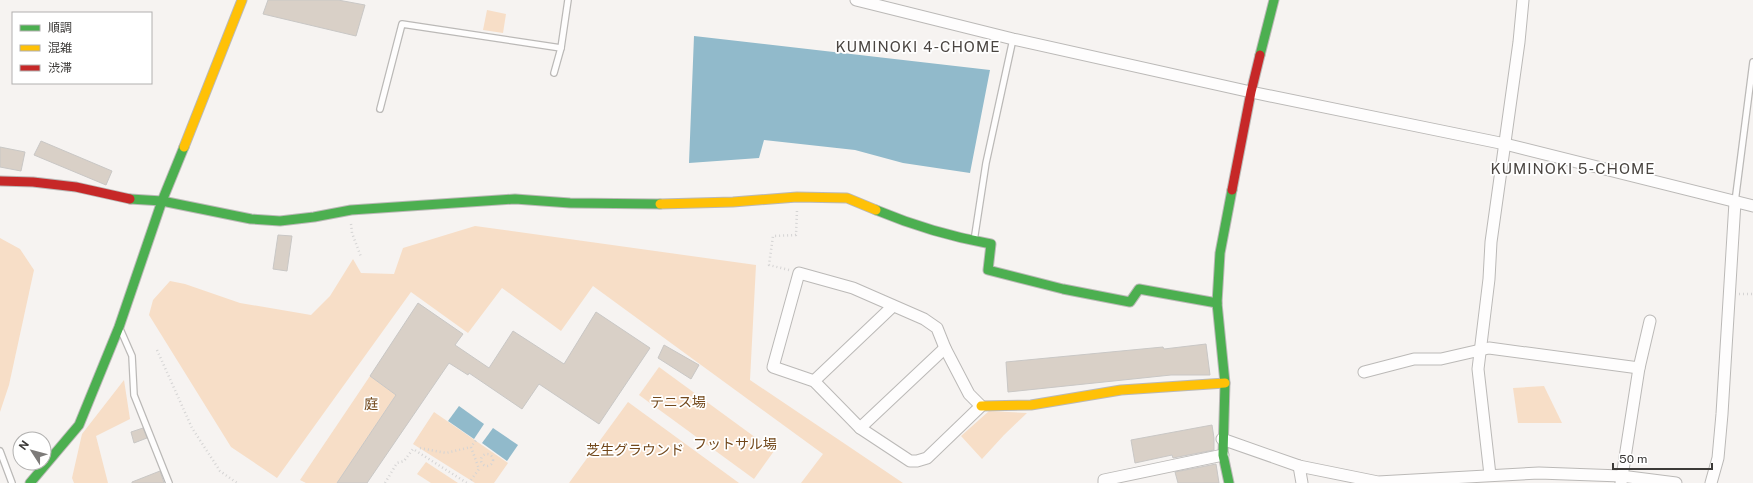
<svg xmlns="http://www.w3.org/2000/svg" width="1753" height="483" font-family="'Public Sans','Noto Sans JP',sans-serif">
<rect width="100%" height="100%" fill="#f6f3f1"/>
<g fill="#f7dec7">
<path d="M487,10L506,14L503,33L483,30Z"/>
<path d="M475,226L756,265L750,380L903,483H801L823,454L593,286L561,331L502,288L468,333L411,292L277,478L231,447L149,315L153,300L170,281L185,284L240,303L311,315L330,296L353,259L361,273L394,274L403,248Z"/>
<path d="M0,238L20,249L34,270L9,385L0,412Z"/>
<path d="M659,367L774,451L754,479L639,395Z"/>
<path d="M370,376L396,395L337,483H306L300,480Z"/>
<path d="M124,380L130,419L96,436L108,483H74L72,478L82,434Z"/>
<path d="M1544,386L1562,423H1518L1513,388Z"/>
<path d="M628,402L739,483H569Z"/>
<path d="M989,411L1027,413L1004,435L982,459L961,436Z"/>
<path d="M434,412L508,463L494,483H475L413,444Z"/>
<path d="M426,462L458,483H431L417,474Z"/>
</g>
<g fill="#91bacb">
<path d="M694,36L990,70L970,173L903,163L855,150L764,140L759,158L689,163Z"/>
<path d="M459,406L484,424L474,439L448,421Z"/>
<path d="M493,428L518,445L507,461L482,443Z"/>
</g>
<g fill="#d9d0c7" stroke="#c9c7c5">
<path d="M268,0H338L365,5L356,36L263,14Z"/>
<path d="M41,141L112,171L106,185L34,155Z"/>
<path d="M0,147L25,152L21,171L0,167Z"/>
<path d="M278,235L292,236L287,271L273,269Z"/>
<path d="M418,303L463,334L455,345L489,368L513,331L564,364L596,312L650,348L599,424L539,384L522,409L469,373L468,375L449,363L367,483H337L396,395L370,376Z"/>
<path d="M1206,344L1210,375H1171L1008,392L1006,362L1163,347L1164,349Z"/>
<path d="M664,345L699,365L691,379L658,358Z"/>
<path d="M1212,425L1214,438V450L1173,458L1172,455L1135,463L1131,440Z"/>
<path d="M143,428L147,438L134,443L131,432Z"/>
<path d="M1216,464L1219,483H1178L1175,472Z"/>
<path d="M160,471L164,483H132V482Z"/>
</g>
<g fill="none" stroke-linecap="round" stroke-linejoin="round">
<defs>
<g id="lane">
<path d="M554,73L561,48L568,0"/>
<path d="M380,109L402,24L561,48"/>
<path d="M1735,202L1753,62"/>
<path d="M974,241L986,163L1013,39"/>
<path d="M121,331L132,356L134,395L169,483"/>
<path d="M0,451L12,483"/>
</g>
<g id="street">
<path d="M856,0L1013,39L1251,92L1505,144L1753,206"/>
<path d="M799,273L853,288L924,319L937,328L945,348L969,394L981,406L927,458L917,461H910L860,428L814,381L773,367Z"/>
<path d="M1364,372L1414,359H1441L1489,348L1639,368"/>
<path d="M814,381L893,306"/>
<path d="M860,428L945,348"/>
<path d="M1222,439L1299,466L1378,482L1539,473L1621,476L1676,483"/>
<path d="M1299,466L1302,483"/>
<path d="M1490,475L1478,369L1489,279L1491,242L1519,42L1523,0"/>
<path d="M1104,483V480L1223,455"/>
<path d="M1621,483L1639,368L1650,321"/>
<path d="M1711,483L1718,458L1722,414L1735,202"/>
</g>
<g id="fast">
<path d="M1260,55L1274,0"/>
<path d="M130,199L162,201L251,219L280,221L314,217L351,210L515,199L570,203L660,204"/>
<path d="M876,210C912,225 952,237 991,244L988,270L1063,289L1130,302L1139,289L1217,303"/>
<path d="M30,483L79,425L119,327L162,201L184,147"/>
<path d="M1229,483L1223,455L1225,383L1217,303L1220,253L1232,190"/>
</g>
<g id="slow">
<path d="M184,147L242,0"/>
<path d="M660,204L733,202L797,197L847,198L876,210"/>
<path d="M981,406L1031,405L1121,390L1225,383"/>
</g>
<g id="jam">
<path d="M0,181L33,182L76,187L130,199"/>
<path d="M1232,190L1251,92L1260,55"/>
</g>
</defs>
<use href="#lane" stroke="#bbb9b7" stroke-width="8"/>
<use href="#street" stroke="#bbb9b7" stroke-width="13"/>
<use href="#fast" stroke="#bbb9b7" stroke-width="11"/>
<use href="#slow" stroke="#bbb9b7" stroke-width="11"/>
<use href="#jam" stroke="#bbb9b7" stroke-width="11"/>
<g stroke="#d5d4d4" stroke-width="2.5" stroke-dasharray="1 3" stroke-linecap="butt">
<path d="M351,224L352,233L361,257"/>
<path d="M789,270L769,265L773,236L796,235L797,210"/>
<path d="M1739,294H1753"/>
<path d="M157,350L192,428L220,471L237,483"/>
<path d="M420,448L446,453L471,447"/>
<circle cx="487" cy="460" r="6"/>
<path d="M471,480L479,469L471,447L477,439"/>
<path d="M385,483L397,463L404,461L413,449L467,483"/>
</g>
<use href="#lane" stroke="#fefdfd" stroke-width="5.5"/>
<use href="#street" stroke="#fefdfd" stroke-width="11"/>
<use href="#fast" stroke="#4caf50" stroke-width="9"/>
<use href="#slow" stroke="#ffc107" stroke-width="9"/>
<use href="#jam" stroke="#c62828" stroke-width="9"/>
</g>
<g text-anchor="middle" dominant-baseline="central" stroke-width="3.5" stroke-linejoin="round" paint-order="stroke">
<g font-size="14" fill="#72481b" stroke="#fff">
<text x="678" y="402">テニス場</text>
<text x="371" y="404">庭</text>
<text x="735" y="444">フットサル場</text>
<text x="635" y="450">芝生グラウンド</text>
</g>
<g font-size="15" letter-spacing="1" fill="#4a4541" stroke="#fff">
<text x="918" y="46">KUMINOKI 4-CHOME</text>
<text x="1573" y="168">KUMINOKI 5-CHOME</text>
</g>
</g>
<rect x="12" y="12" width="140" height="72" fill="#ffffff" stroke="#b1b0af"/>
<rect x="20" y="25" width="20" height="6" fill="#4caf50" stroke="#b1b0af"/>
<text x="48" y="32" font-size="12" fill="#3c3a38">順調</text>
<rect x="20" y="45" width="20" height="6" fill="#ffc107" stroke="#b1b0af"/>
<text x="48" y="52" font-size="12" fill="#3c3a38">混雑</text>
<rect x="20" y="65" width="20" height="6" fill="#c62828" stroke="#b1b0af"/>
<text x="48" y="72" font-size="12" fill="#3c3a38">渋滞</text>
<g transform="translate(32 451) rotate(306)"><circle r="19" fill="#ffffff" stroke="#b1b0af"/>
<path d="M0-3L7 15L0 10L-7 15Z" fill="#7d7b79"/>
<text y="-6" font-size="11" font-weight="bold" text-anchor="middle" fill="#3c3a38">N</text>
</g>
<path d="M1613 463v6h99v-6" fill="none" stroke="#3c3a38" stroke-width="2"/>
<text x="1619" y="463" font-size="12" fill="#3c3a38" stroke="#ffffff" stroke-width="3" paint-order="stroke">50 m</text>
</svg>
